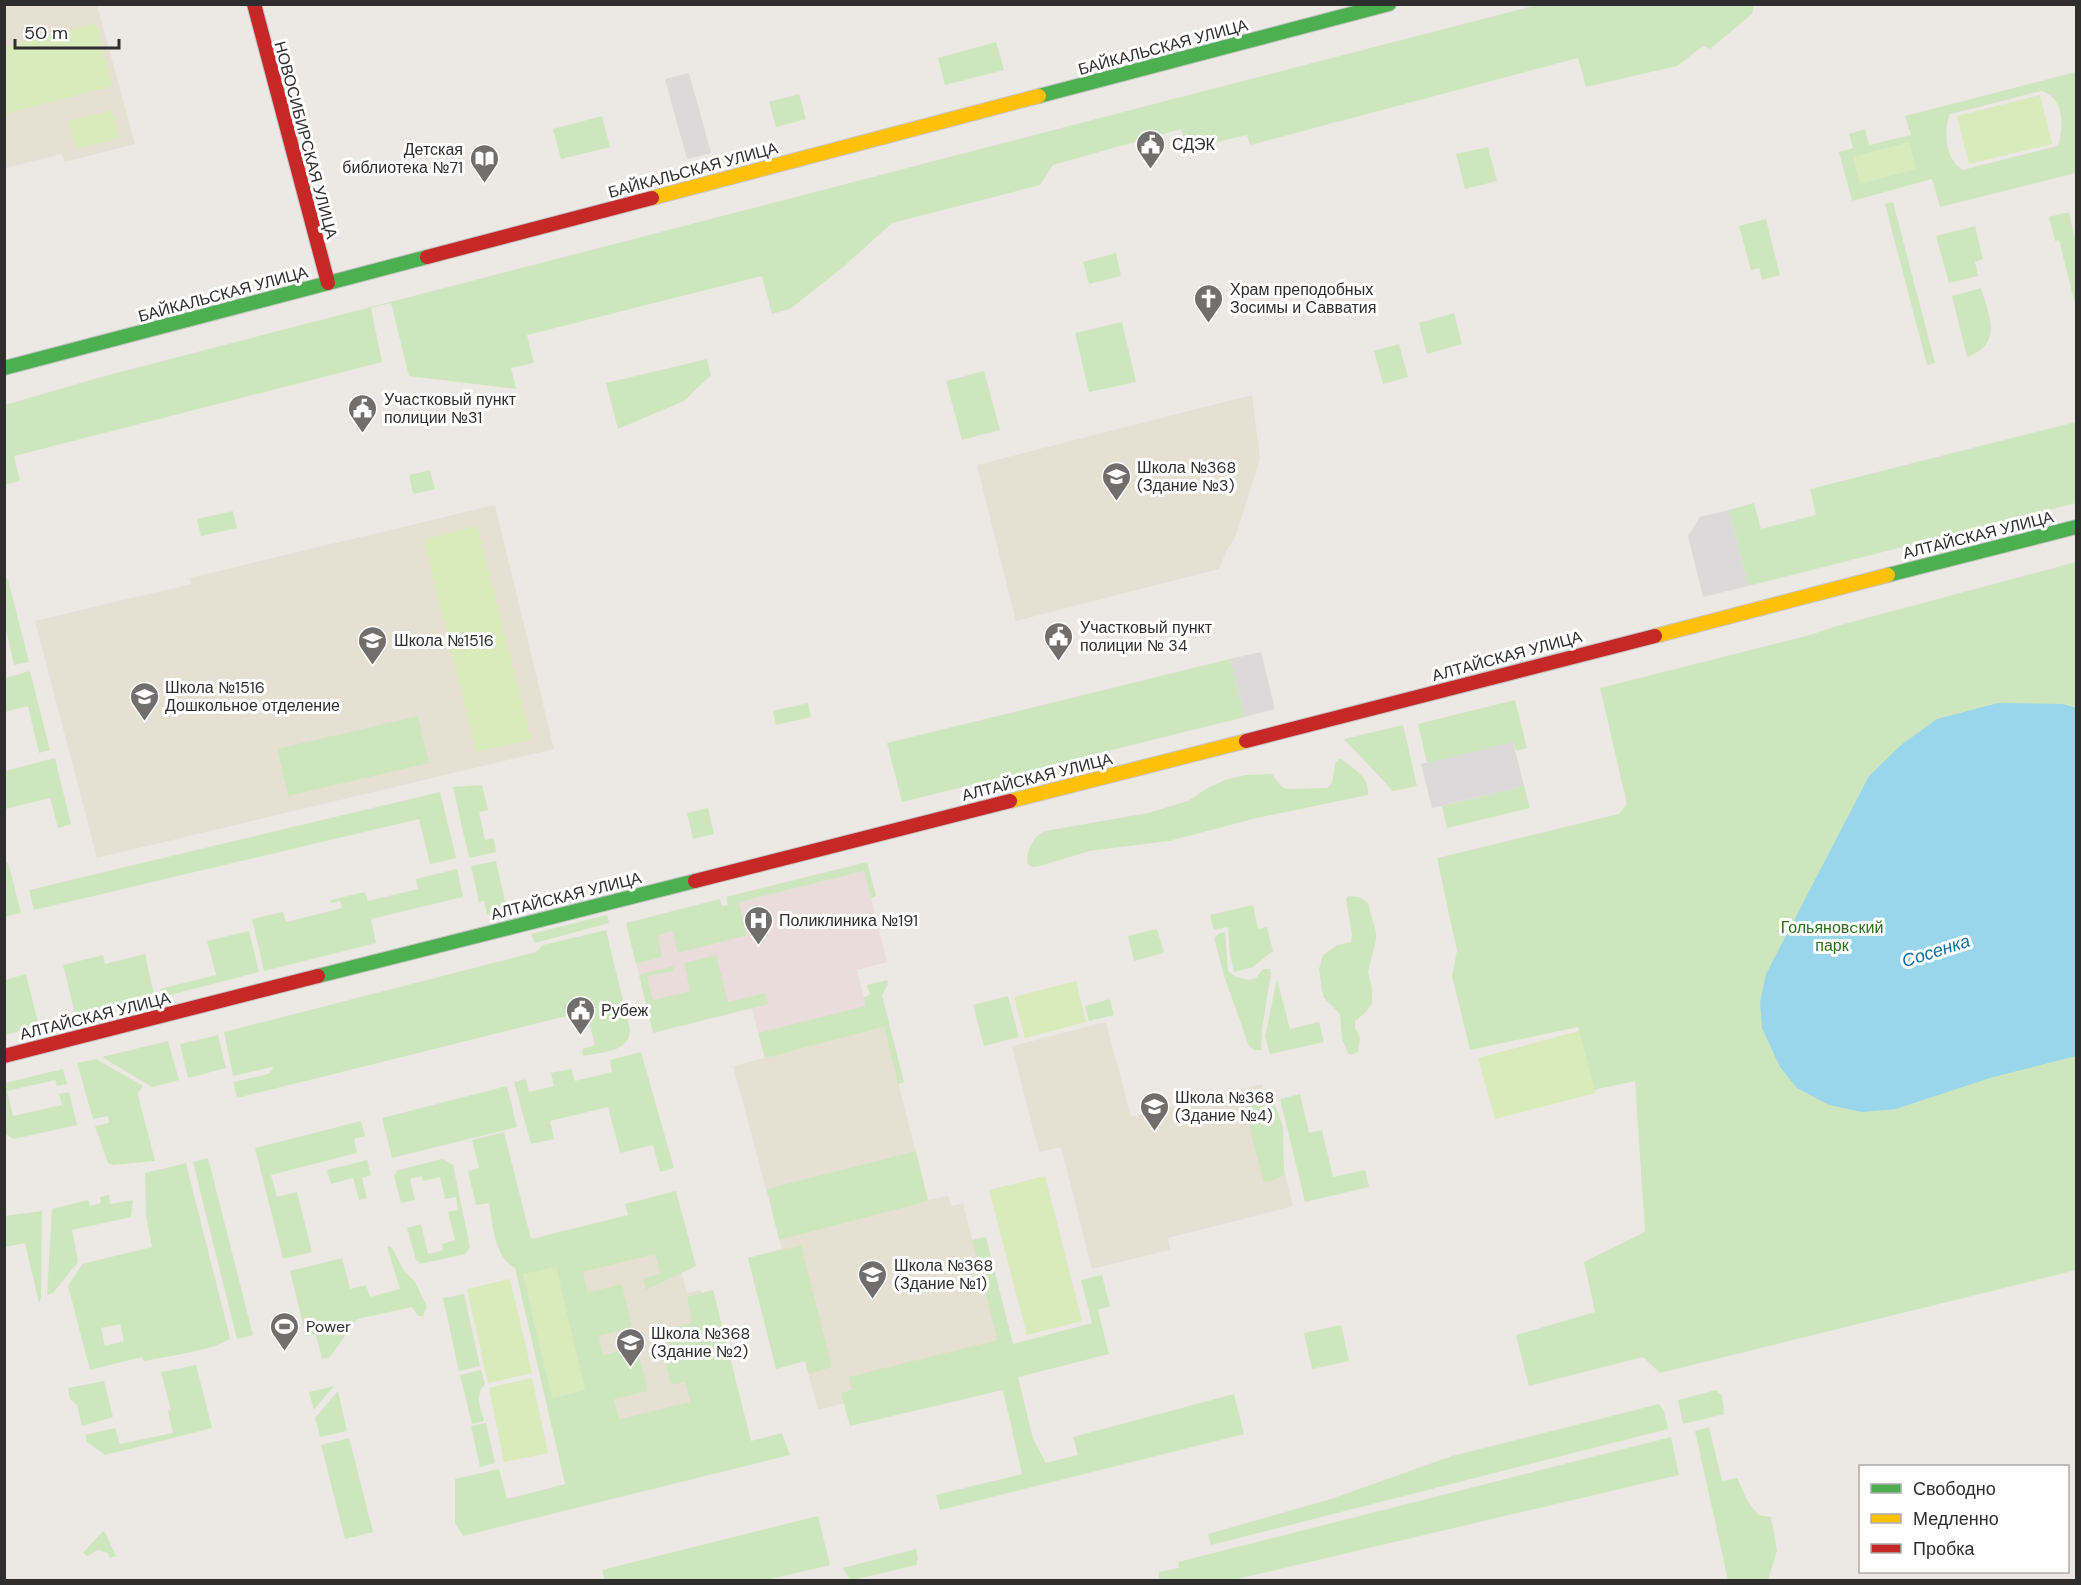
<svg xmlns="http://www.w3.org/2000/svg" width="2081" height="1585" font-family="'DM Sans',sans-serif">
<rect width="100%" height="100%" fill="#ece8e4"/>
<g fill="#dcd9db">
<path d="M689,73L711,153L687,159L665,79Z"/>
<path d="M1729,510L1748,586L1703,597L1688,536L1700,517Z"/>
<path d="M1261,652L1275,709L1245,717L1230,659Z"/>
<path d="M1513,742L1524,786L1432,808L1421,764Z"/>
</g>
<g fill="#e6e0d3">
<path d="M4,5H97L135,144L65,162L62,154L5,168Z"/>
<path d="M1252,395L1260,459L1235,538L1227,550L1219,569L1016,621L977,465Z"/>
<path d="M495,505L554,749L97,858L35,621L191,584L189,578Z"/>
<path d="M1106,1022L1131,1117L1262,1084L1293,1206L1168,1238L1170,1250L1092,1269L1061,1147L1039,1152L1012,1046Z"/>
<path d="M884,1027L928,1200L948,1196L951,1206L963,1203L1003,1364L818,1410L805,1361L776,1369L748,1258L782,1249L733,1066Z"/>
<path d="M670,1231L687,1293L701,1290L739,1442L569,1486L515,1268Z"/>
</g>
<path fill="#e9dcdb" d="M864,870L887,962L857,970L866,1006L758,1033L752,1008L722,1016L648,1010L628,930Z"/>
<g fill="#cee6be" fill-rule="evenodd">
<path d="M1540,4L1754,5L1752,14L1710,49L1703,46L1677,66L1586,87L1578,58L1250,145L1247,135L1187,149L1181,129L1053,165L1040,185L892,223L842,268L790,309L772,314L762,276L527,335L534,363L511,368L516,389L409,376L391,303L371,308L382,362L14,456L20,481L5,485V405L101,377Z"/>
<path d="M996,42L1004,70L945,85L938,58Z"/>
<path d="M2076,72V173L1940,207L1932,179L1852,201L1839,152L1853,148L1849,134L1865,129L1869,145L1911,135L1905,116ZM2041,91C2065,97 2064,128 2058,146L1963,170C1945,159 1943,132 1950,114Z"/>
<path d="M799,94L806,119L776,127L769,102Z"/>
<path d="M602,116L610,147L561,159L553,129Z"/>
<path d="M1488,147L1497,181L1465,189L1456,154Z"/>
<path d="M1893,202L1935,363L1927,365L1885,204Z"/>
<path d="M2069,212L2076,243V308L2059,240L2055,241L2049,217Z"/>
<path d="M1766,219L1780,275L1762,280L1759,268L1751,270L1739,226Z"/>
<path d="M1975,226L1983,259L1975,262L1978,276L1949,283L1936,236Z"/>
<path d="M1116,253L1121,276L1089,284L1083,262Z"/>
<path d="M1981,288C1989,316 2004,344 1967,357L1952,296Z"/>
<path d="M1454,313L1462,344L1427,354L1419,323Z"/>
<path d="M1122,322L1136,382L1089,392L1075,333Z"/>
<path d="M1399,344L1408,377L1383,384L1374,351Z"/>
<path d="M707,359L711,375L684,401L618,429L606,383Z"/>
<path d="M984,371L1000,430L962,440L946,381Z"/>
<path d="M2076,422V503L1748,586L1729,510L1754,503L1761,529L1816,515L1810,489Z"/>
<path d="M430,470L435,489L413,494L409,475Z"/>
<path d="M233,511L237,528L201,536L197,519Z"/>
<path d="M2076,562V1270L1660,1373L1643,1357L1529,1386L1516,1335L1595,1312L1584,1262L1645,1232L1635,1081L1593,1090L1578,1027L1470,1050L1452,976L1457,951L1437,858L1619,814L1627,804L1600,688L1810,635L1833,627Z"/>
<path d="M8,579L29,662L14,665L5,626V580Z"/>
<path d="M1230,659L1245,717L902,802L887,743Z"/>
<path d="M30,671L50,750L39,753L28,706L5,712V678Z"/>
<path d="M1515,700L1527,748L1516,751L1513,742L1427,763L1418,724Z"/>
<path d="M808,703L811,717L776,725L773,711Z"/>
<path d="M418,716L429,763L288,796L277,749Z"/>
<path d="M1403,725L1417,786L1393,791L1344,739Z"/>
<path d="M55,758L71,824L58,828L50,798L5,809V771Z"/>
<path d="M1340,758C1353,769 1370,776 1368,795L1261,817L1169,841L1089,851L1040,866L1033,867L1028,865C1025,852 1033,836 1045,831L1148,813L1188,801L1206,789L1225,780L1245,775L1272,774L1280,785L1286,789L1327,788L1332,783L1335,763Z"/>
<path d="M482,785L488,810L479,812L485,840L494,838L496,852L469,858L453,787Z"/>
<path d="M1524,786L1530,808L1447,828L1442,806Z"/>
<path d="M440,792L456,858L430,864L419,819L34,910L29,890Z"/>
<path d="M708,808L714,834L693,839L687,813Z"/>
<path d="M496,861L507,910L487,914L484,901L479,902L471,866Z"/>
<path d="M8,862L21,913L5,917V863Z"/>
<path d="M867,862L876,896L871,898L864,871L739,902L747,935L678,953L672,931L658,935L662,957L636,964L626,923L720,899L722,906L728,905L726,897Z"/>
<path d="M457,869L463,897L371,919L376,943L264,971L252,919L283,912L286,922L342,908L340,901L331,903L330,900L365,892L368,901L418,889L416,879Z"/>
<path d="M1348,896L1359,897L1368,903L1376,933V940L1368,972L1372,988V1003L1366,1012L1355,1021V1028L1360,1038L1358,1052L1351,1055L1348,1053L1342,1039L1340,1014L1324,998L1322,991L1319,969L1323,955L1337,945L1351,942L1352,935L1346,899Z"/>
<path d="M1253,905L1258,929L1267,927L1273,951L1253,967L1234,972L1230,954L1228,927L1214,930L1210,915Z"/>
<path d="M607,915L609,923L535,943L531,934Z"/>
<path d="M1157,929L1164,953L1134,961L1128,936Z"/>
<path d="M606,930L630,1029C630,1053 601,1052 583,1056L582,1049L595,1045L586,1011L237,1098L233,1082L268,1074L273,1069L272,1067L233,1076L224,1032L536,952L543,945Z"/>
<path d="M249,931L259,972L162,997L160,989L216,975L207,941Z"/>
<path d="M1225,932L1228,971L1236,977L1250,980L1256,978L1263,969H1270L1271,973L1262,1029L1261,1050H1254L1249,1046L1224,976L1214,938L1219,933Z"/>
<path d="M145,954L155,999L76,1018L63,965L103,955L105,964Z"/>
<path d="M716,955L728,1002L765,993L768,1004L653,1033L639,975L673,966L675,971L647,976L653,1000L690,991L684,963Z"/>
<path d="M26,974L39,1026L5,1035V980Z"/>
<path d="M1277,979L1290,1029L1319,1022L1324,1042L1270,1054L1265,1037Z"/>
<path d="M887,980L888,984L882,995L904,1082L898,1084L884,1027L765,1058L758,1033L865,1006L864,997L870,995L867,985Z"/>
<path d="M1008,996L1019,1037L984,1046L973,1005Z"/>
<path d="M1110,999L1114,1015L1089,1021L1085,1006Z"/>
<path d="M218,1035L226,1068L188,1078L180,1044Z"/>
<path d="M168,1041L179,1080L152,1087L102,1057Z"/>
<path d="M641,1052L674,1168L660,1172L653,1145L620,1153L608,1107L550,1121L554,1139L531,1144L514,1082L526,1079L529,1092L554,1086L551,1073L571,1069L575,1081L612,1072L610,1060Z"/>
<path d="M96,1059L143,1086L138,1093L139,1099L155,1161L113,1165L108,1163L95,1126L109,1123L108,1116L93,1119L77,1063Z"/>
<path d="M63,1069L67,1084L57,1086L55,1080L7,1091L13,1116L62,1105L59,1094L69,1092L77,1125L14,1139L5,1134V1083Z"/>
<path d="M507,1086L517,1127L392,1158L382,1118Z"/>
<path d="M1256,1093L1266,1094L1272,1097L1283,1127L1284,1174L1275,1180L1264,1182C1259,1160 1239,1113 1256,1093Z"/>
<path d="M1300,1094L1309,1133L1322,1130L1333,1177L1365,1170L1369,1187L1305,1202L1280,1099Z"/>
<path d="M361,1121L365,1136L354,1139L357,1153L271,1175L277,1197L297,1192L312,1252L283,1259L255,1148Z"/>
<path d="M504,1132L531,1239L628,1215L625,1204L676,1191L696,1266L646,1290L643,1278L660,1274L655,1254L583,1272L588,1292L622,1284L632,1328L599,1336L603,1355L637,1347L648,1391L614,1399L619,1419L690,1402L685,1382L671,1385L658,1331L692,1323L687,1297L713,1290L751,1441L782,1433L790,1455L463,1536L455,1523V1479L499,1469L507,1499L565,1484L515,1268C494,1257 493,1224 489,1203L476,1205L468,1171L479,1168L472,1140ZM556,1267L585,1390L552,1398L523,1275Z"/>
<path d="M916,1151L928,1201L779,1240L767,1189Z"/>
<path d="M208,1158L253,1335L237,1339L193,1162Z"/>
<path d="M442,1159L453,1165L470,1247L465,1254L420,1264L416,1260L407,1228L421,1224L428,1254L443,1250L442,1244L455,1240L448,1212L458,1210L456,1197L445,1199L440,1177L423,1181L422,1176L410,1179L415,1200L401,1203L394,1176L398,1170Z"/>
<path d="M367,1160L371,1175L362,1178L367,1198L359,1200L353,1178L331,1184L327,1170Z"/>
<path d="M186,1163L230,1338C223,1348 160,1358 144,1361L142,1357L90,1370L68,1286L82,1264L152,1247L146,1216L145,1173ZM120,1324L124,1341L105,1346L101,1328Z"/>
<path d="M109,1195L110,1204L133,1200L131,1217L72,1230L78,1262L53,1293L47,1295L52,1209L88,1200L90,1206L101,1203L100,1197Z"/>
<path d="M42,1211L41,1297L39,1303L25,1243L5,1247L4,1216Z"/>
<path d="M986,1237L1013,1344L1092,1323L1081,1280L1102,1275L1110,1306L1098,1310L1109,1354L1018,1377L1033,1439L1046,1463L1078,1455L1073,1437L1234,1394L1244,1434L940,1510L936,1495L1022,1474L1003,1390L850,1426L841,1393L852,1390L848,1377L997,1340L972,1240Z"/>
<path d="M801,1245L832,1367L809,1374L805,1361L776,1369L748,1258Z"/>
<path d="M391,1246L404,1271L415,1282L427,1307L423,1316H418L412,1307L357,1319L330,1357L322,1359L316,1334L306,1336L290,1271L342,1258L350,1289L366,1285L370,1297L400,1289L387,1247Z"/>
<path d="M464,1294L480,1366L459,1371L443,1298Z"/>
<path d="M1341,1325L1349,1361L1312,1369L1304,1333Z"/>
<path d="M196,1365L212,1428L105,1455L87,1442L85,1435L115,1428L120,1444L173,1433L168,1411L171,1410L161,1372Z"/>
<path d="M481,1370L485,1384C474,1395 481,1408 484,1421L472,1424L460,1375Z"/>
<path d="M104,1381L113,1417L82,1426L77,1405L70,1399L68,1388Z"/>
<path d="M334,1386L314,1410L309,1392Z"/>
<path d="M1716,1390L1722,1396L1724,1414L1683,1424L1678,1400Z"/>
<path d="M338,1391L347,1431L320,1437L315,1418Z"/>
<path d="M1659,1404L1664,1412L1668,1429L1211,1545L1208,1534L1331,1499L1452,1456Z"/>
<path d="M486,1423L495,1463L480,1467L471,1426Z"/>
<path d="M1709,1427L1722,1481L1737,1478L1747,1500L1758,1515L1771,1517L1777,1551L1768,1580H1728L1695,1431Z"/>
<path d="M1671,1437L1679,1475L1233,1580H1158L1159,1572L1179,1568L1178,1562Z"/>
<path d="M349,1438L373,1532L345,1539L321,1445Z"/>
<path d="M818,1516L830,1565L767,1580H605L602,1570Z"/>
<path d="M103,1531L105,1532L116,1556L110,1558L108,1553L98,1550L87,1556L83,1553Z"/>
<path d="M916,1549L918,1558L916,1565L853,1580H850L843,1568Z"/>
</g>
<g fill="#d9eabb">
<path d="M96,23L112,86L5,114V47Z"/>
<path d="M2040,95L2052,144L1969,164L1957,116Z"/>
<path d="M112,110L119,138L76,149L69,121Z"/>
<path d="M1909,142L1916,169L1860,184L1853,157Z"/>
<path d="M477,526L531,739L476,752L424,539Z"/>
<path d="M1076,981L1086,1022L1025,1038L1014,997Z"/>
<path d="M1579,1031L1596,1093L1495,1119L1478,1058Z"/>
<path d="M1045,1176L1082,1321L1027,1335L989,1190Z"/>
<path d="M556,1267L585,1390L552,1398L523,1274Z"/>
<path d="M510,1279L532,1373L488,1383L467,1289Z"/>
<path d="M532,1378L548,1453L504,1462L489,1388Z"/>
</g>
<path fill="#99d6ec" d="M1998,703L2063,704L2076,708V1056L1990,1078L1896,1109L1862,1112L1829,1105L1797,1088L1780,1067L1762,1028L1760,1002L1766,974L1869,776L1901,745L1937,719Z"/>
<g fill="none" stroke-linecap="round" stroke-linejoin="round">
<defs>
<g id="fast">
<path d="M1039,96L1389,4"/>
<path d="M4,368L427,257"/>
<path d="M1888,575L2076,527"/>
<path d="M318,976L695,881"/>
</g>
<g id="slow">
<path d="M652,198L1039,96"/>
<path d="M1655,636L1888,575"/>
<path d="M1010,801L1246,741"/>
</g>
<g id="jam">
<path d="M254,4L328,283"/>
<path d="M427,257L652,198"/>
<path d="M1246,741L1655,636"/>
<path d="M695,881L1010,801"/>
<path d="M4,1056L318,976"/>
</g>
</defs>
<use href="#fast" stroke="#c5c4c5" stroke-width="16"/>
<use href="#slow" stroke="#c5c4c5" stroke-width="16"/>
<use href="#jam" stroke="#c5c4c5" stroke-width="16"/>
<use href="#fast" stroke="#4caf50" stroke-width="14"/>
<use href="#slow" stroke="#ffc107" stroke-width="14"/>
<use href="#jam" stroke="#c62828" stroke-width="14"/>
</g>
<defs>
<symbol id="civic-pin" viewBox="-11 -11 22 30"><path d="M0 17L-7.5 6A9.5 9.5 0 1 1 7.5 6Z" fill="#706f6e" stroke="#fff"/><path d="M-.6-6.5H3V-4.5H.6V-3L4-1V1h2V6H-6V1h2V-1L-.6-3ZM-1.2 2.5V6h2.4V2.5Z" fill="#fff"/></symbol>
<symbol id="library-pin" viewBox="-11 -11 22 30"><path d="M0 17L-7.5 6A9.5 9.5 0 1 1 7.5 6Z" fill="#706f6e" stroke="#fff"/><path d="M-6-4Q-3-5.5-.7-3.5V5Q-3 3-6 4ZM6-4Q3-5.5 .7-3.5V5Q3 3 6 4Z" fill="#fff"/></symbol>
<symbol id="church-pin" viewBox="-11 -11 22 30"><path d="M0 17L-7.5 6A9.5 9.5 0 1 1 7.5 6Z" fill="#706f6e" stroke="#fff"/><path d="M-1.2-6h2.4v3.5h3.3v2.4h-3.3V6h-2.4V-.1h-3.3v-2.4h3.3Z" fill="#fff"/></symbol>
<symbol id="school-pin" viewBox="-11 -11 22 30"><path d="M0 17L-7.5 6A9.5 9.5 0 1 1 7.5 6Z" fill="#706f6e" stroke="#fff"/><path d="M0-5L7-2L0 1L-7-2ZM-4 1L0 2.5L4 1V4Q0 6-4 4Z" fill="#fff"/></symbol>
<symbol id="hospital-pin" viewBox="-11 -11 22 30"><path d="M0 17L-7.5 6A9.5 9.5 0 1 1 7.5 6Z" fill="#706f6e" stroke="#fff"/><path d="M-5-5h3v3.5h4V-5h3V5h-3V1.5h-4V5h-3Z" fill="#fff"/></symbol>
<symbol id="stadium-pin" viewBox="-11 -11 22 30"><path d="M0 17L-7.5 6A9.5 9.5 0 1 1 7.5 6Z" fill="#706f6e" stroke="#fff"/><path d="M0-5a6.5 5 0 1 0 0 10a6.5 5 0 1 0 0-10ZM-3.5-1.8h7v3.6h-7Z" fill="#fff"/></symbol>
</defs>
<g fill-rule="evenodd">
<use href="#civic-pin" x="1134" y="128" width="33" height="45"/>
<use href="#library-pin" x="468" y="142" width="33" height="45"/>
<use href="#church-pin" x="1192" y="282" width="33" height="45"/>
<use href="#civic-pin" x="346" y="392" width="33" height="45"/>
<use href="#school-pin" x="1100" y="460" width="33" height="45"/>
<use href="#civic-pin" x="1042" y="620" width="33" height="45"/>
<use href="#school-pin" x="356" y="624" width="33" height="45"/>
<use href="#school-pin" x="128" y="680" width="33" height="45"/>
<use href="#hospital-pin" x="742" y="904" width="33" height="45"/>
<use href="#civic-pin" x="564" y="994" width="33" height="45"/>
<use href="#school-pin" x="1138" y="1090" width="33" height="45"/>
<use href="#school-pin" x="856" y="1258" width="33" height="45"/>
<use href="#stadium-pin" x="268" y="1310" width="33" height="45"/>
<use href="#school-pin" x="614" y="1326" width="33" height="45"/>
</g>
<g text-anchor="middle" dominant-baseline="central" stroke-width="6" stroke-linejoin="round" paint-order="stroke">
<g font-size="16" fill="#2e2e2e" stroke="#fff">
<text transform="translate(1163 47) rotate(-15)">БАЙКАЛЬСКАЯ УЛИЦА</text>
<text transform="translate(306 140) rotate(75)">НОВОСИБИРСКАЯ УЛИЦА</text>
<text transform="translate(693 170) rotate(-15)">БАЙКАЛЬСКАЯ УЛИЦА</text>
<text transform="translate(223 294) rotate(-15)">БАЙКАЛЬСКАЯ УЛИЦА</text>
<text transform="translate(1978 535) rotate(-14)">АЛТАЙСКАЯ УЛИЦА</text>
<text transform="translate(1507 656) rotate(-15)">АЛТАЙСКАЯ УЛИЦА</text>
<text transform="translate(1037 777) rotate(-14)">АЛТАЙСКАЯ УЛИЦА</text>
<text transform="translate(566 896) rotate(-14)">АЛТАЙСКАЯ УЛИЦА</text>
<text transform="translate(95 1016) rotate(-14)">АЛТАЙСКАЯ УЛИЦА</text>
</g>
<g font-size="16" fill="#2e2e2e" stroke="#fff" text-anchor="start">
<text x="1172" y="144">СДЭК</text>
<text x="463" y="149" text-anchor="end">Детская<tspan x="463" dy="18">библиотека №71</tspan></text>
<text x="1230" y="289">Храм преподобных<tspan x="1230" dy="18">Зосимы и Савватия</tspan></text>
<text x="384" y="399">Участковый пункт<tspan x="384" dy="18">полиции №31</tspan></text>
<text x="1137" y="467">Школа №368<tspan x="1137" dy="18">(Здание №3)</tspan></text>
<text x="1080" y="627">Участковый пункт<tspan x="1080" dy="18">полиции № 34</tspan></text>
<text x="394" y="640">Школа №1516</text>
<text x="165" y="687">Школа №1516<tspan x="165" dy="18">Дошкольное отделение</tspan></text>
<text x="779" y="920">Поликлиника №191</text>
<text x="601" y="1010">Рубеж</text>
<text x="1175" y="1097">Школа №368<tspan x="1175" dy="18">(Здание №4)</tspan></text>
<text x="894" y="1265">Школа №368<tspan x="894" dy="18">(Здание №1)</tspan></text>
<text x="306" y="1326">Power</text>
<text x="651" y="1333">Школа №368<tspan x="651" dy="18">(Здание №2)</tspan></text>
</g>
<g font-size="16" fill="#2c6e1b" stroke="#fff">
<text x="1832" y="927">Гольяновcкий<tspan x="1832" dy="18">парк</tspan></text>
</g>
<g font-size="18" font-style="italic" fill="#0d6fa3" stroke="#fff">
<text transform="translate(1936 951) rotate(-18)">Сосенка</text>
</g>
</g>
<rect width="2081" height="1585" fill="none" stroke="#2e2e2e" stroke-width="12"/>
<rect x="1859" y="1465" width="210" height="108" fill="#ffffff" stroke="#ababab" stroke-width="1.5"/>
<rect x="1871" y="1484" width="30" height="9" fill="#4caf50" stroke="#ababab" stroke-width="1.5"/>
<text x="1913" y="1495" font-size="18" fill="#2e2e2e">Свободно</text>
<rect x="1871" y="1514" width="30" height="9" fill="#ffc107" stroke="#ababab" stroke-width="1.5"/>
<text x="1913" y="1525" font-size="18" fill="#2e2e2e">Медленно</text>
<rect x="1871" y="1544" width="30" height="9" fill="#c62828" stroke="#ababab" stroke-width="1.5"/>
<text x="1913" y="1555" font-size="18" fill="#2e2e2e">Пробка</text>
<path d="M15 39v9h104v-9" fill="none" stroke="#2e2e2e" stroke-width="3"/>
<text x="24" y="39" font-size="18" fill="#2e2e2e" stroke="#ffffff" stroke-width="4.5" paint-order="stroke">50 m</text>
</svg>
